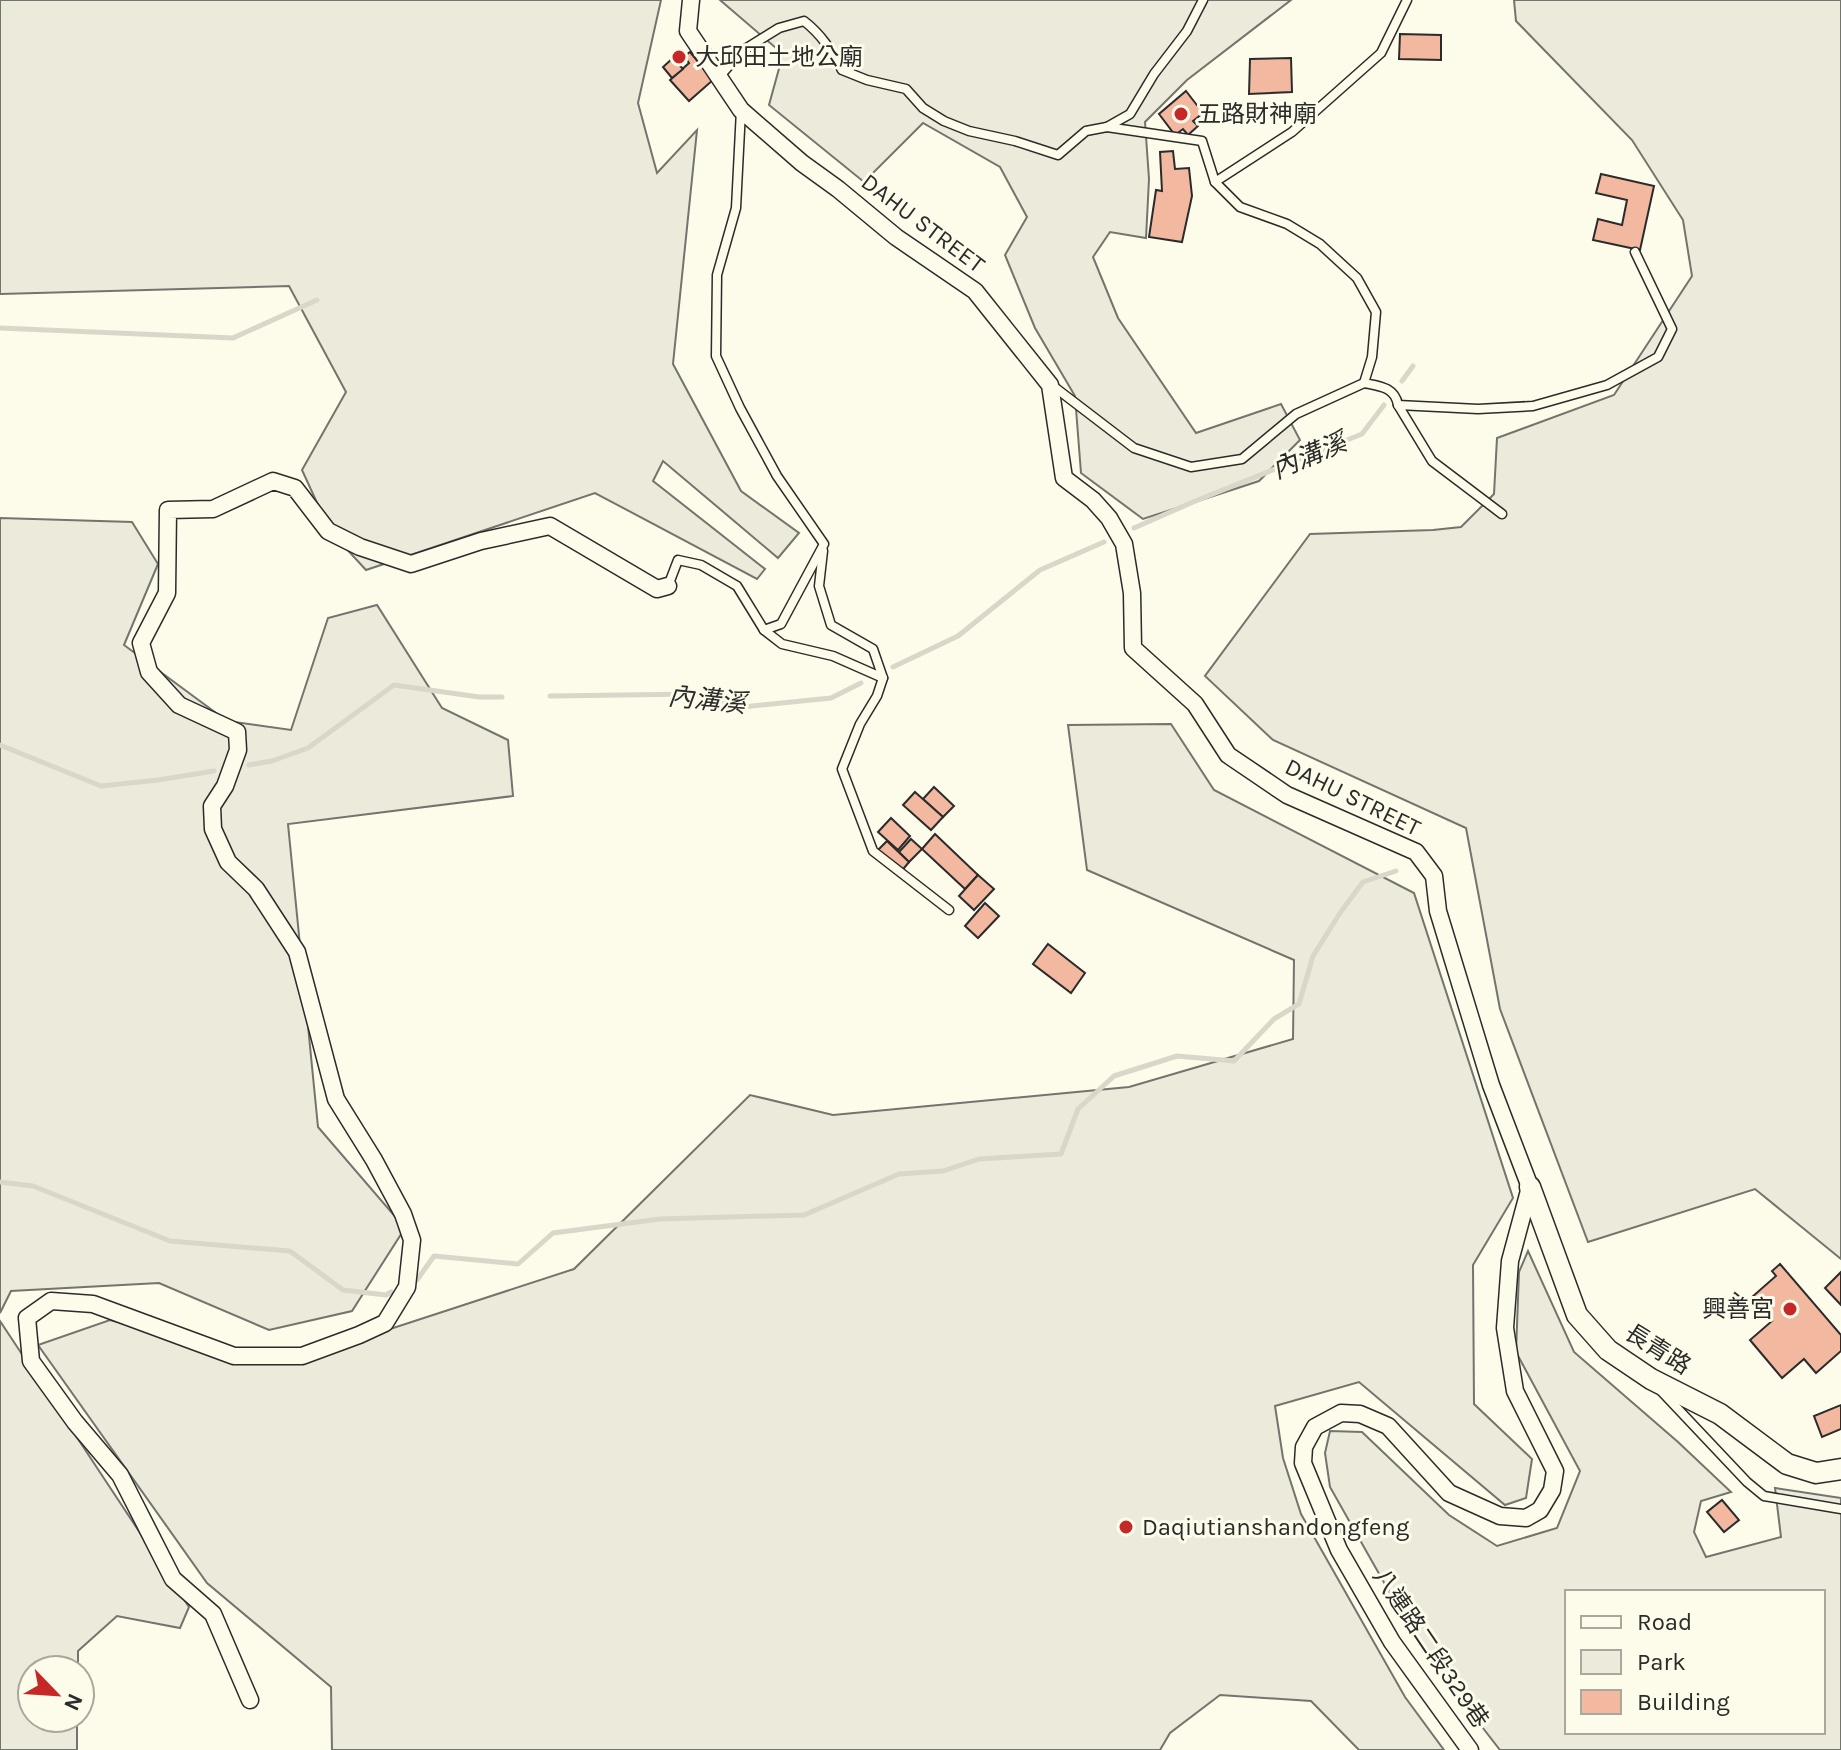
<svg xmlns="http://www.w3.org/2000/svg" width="1841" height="1750" font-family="Karla,'Noto Sans TC',sans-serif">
<rect width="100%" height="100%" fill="#fdfbea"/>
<g fill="#ecebdb" stroke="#74746e" stroke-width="2" fill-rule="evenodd">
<path d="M0,0H661L638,103L657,173L697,130L673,364L741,491L799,533L778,558L663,461L653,481L765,569L757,579L595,493L366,570L330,531L302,470L346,392L289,286L0,294Z"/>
<path d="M720,0H1291L1187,80L1145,122L1149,179L1146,238L1110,232L1093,257L1118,318L1196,433L1281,404L1300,440L1259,481L1143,519L1081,473L1075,396L1035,328L1005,255L1027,217L1000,167L923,123L864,182L769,105L783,54Z"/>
<path d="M1514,0H1841V1259L1755,1189L1588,1242L1500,1009L1466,828L1273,740L1205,676L1310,534L1433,530L1461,527L1494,494L1497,438L1614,395L1692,276L1683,220L1632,140L1516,21Z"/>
<path d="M0,518L132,522L158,564L124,645L227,721L291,730L328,618L377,605L442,708L508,740L513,796L288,824L318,1127L405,1228L352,1311L269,1330L159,1283L11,1291L0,1313Z"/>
<path d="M1171,724L1214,790L1414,893L1513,1198L1473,1265L1474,1404L1532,1459L1526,1498L1505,1505L1359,1382L1275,1406L1283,1458L1301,1514L1405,1697L1444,1750H1359L1311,1701L1220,1695L1170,1733L1160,1750H332L331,1687L207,1583L38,1345L110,1320L283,1364L574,1269L750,1095L833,1115L1129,1087L1293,1039L1294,960L1087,870L1068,725Z"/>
<path d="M1528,1251L1574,1352L1678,1442L1731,1492L1701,1501L1694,1532L1706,1557L1781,1537L1775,1488L1841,1498V1750H1500L1421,1648L1330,1487L1325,1453L1330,1431L1362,1432L1449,1515L1497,1546L1557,1528L1580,1471L1516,1352L1519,1272ZM1567,1592H1823V1732H1567Z"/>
<path d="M0,1321L189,1607L180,1628L117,1616L78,1651V1670H32V1718H77V1750H0Z"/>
</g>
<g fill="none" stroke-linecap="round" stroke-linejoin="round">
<g stroke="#d8d7c9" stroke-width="5">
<path d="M0,328L233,338L317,300"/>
<path d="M1402,381L1413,366"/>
<path d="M1134,528L1193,502L1362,434L1384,405"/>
<path d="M893,667L958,636L1040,570L1104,542"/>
<path d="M550,696L695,694L743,707L831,698L861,683"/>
<path d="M0,745L101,786L158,780L214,771"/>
<path d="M249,765L272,761L308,748L394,685L479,697H502"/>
<path d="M0,1182L33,1186L170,1241L290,1251L343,1290L386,1295L391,1292"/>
<path d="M417,1280L434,1256L518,1264L553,1233L660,1219L804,1215L899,1174L943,1171L979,1159L1061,1154L1078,1109L1114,1076L1177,1056L1234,1061L1274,1019L1299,1004L1313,956L1340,913L1363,882L1396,871"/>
</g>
</g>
<g fill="#f2b8a0" stroke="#2b2b2b" stroke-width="2">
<path d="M1400,34L1441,35V60L1399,59Z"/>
<path d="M690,52L713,80L689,101L670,80L689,63L684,56Z"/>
<path d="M673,58L683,69L672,78L663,67Z"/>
<path d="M1291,58L1292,92L1249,94L1250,59Z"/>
<path d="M1186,91L1203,113L1193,121L1198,126L1188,135L1183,129L1175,135L1159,114Z"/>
<path d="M1173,151L1175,169L1189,168L1192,196L1182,242L1149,237L1156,190L1162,191L1160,152Z"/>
<path d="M1601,174L1654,186L1640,250L1593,240L1598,219L1622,225L1627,200L1596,193Z"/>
<path d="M934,787L954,806L943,817L923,799Z"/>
<path d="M915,792L943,817L931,830L903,805Z"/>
<path d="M891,818L910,836L898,850L878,832Z"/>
<path d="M935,834L978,875L965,889L922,849Z"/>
<path d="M911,839L922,849L909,862L899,852Z"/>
<path d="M887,841L909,862L900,873L877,851Z"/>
<path d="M978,875L994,889L974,910L959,896Z"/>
<path d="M985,903L999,916L978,938L965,926Z"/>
<path d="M1048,944L1085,973L1071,993L1033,964Z"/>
<path d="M1780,1264L1841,1335V1351L1816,1373L1804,1359L1782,1378L1750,1340L1772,1321L1752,1297L1776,1276L1772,1271Z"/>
<path d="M1841,1272V1305L1825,1288Z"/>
<path d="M1735,1293L1745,1301L1737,1311L1728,1304Z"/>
<path d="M1841,1405V1429L1822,1437L1814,1416Z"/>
<path d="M1722,1500L1739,1520L1724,1532L1707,1512Z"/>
</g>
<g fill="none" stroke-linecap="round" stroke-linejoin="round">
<defs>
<g id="service">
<path d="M719,77L742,51L779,28L804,21C822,35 831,50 842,70L867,80L906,89L923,108L944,121L969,131L1015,141L1058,155L1086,131L1107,127L1130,114L1154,74L1187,31L1203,0"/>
<path d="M1107,127L1202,141L1215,182L1240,207L1287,224L1320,244L1357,278L1376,312L1372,357L1364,383C1379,386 1395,387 1398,405L1432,461L1502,514"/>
<path d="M1215,182L1292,132L1381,53L1407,0"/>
<path d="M1053,386L1134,448L1191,467L1242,459L1296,414L1364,383"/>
<path d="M1398,405L1478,409L1533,406L1607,385L1658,357L1672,329L1635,252"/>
<path d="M823,551L819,586L831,625L873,649L883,678L877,696L860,724L842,769L873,851L949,910"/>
<path d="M668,586L678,560L701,565L737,586L764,630L781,624L824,544L777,476L740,408L716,356L717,275L736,208L741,110"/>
<path d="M764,630L782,644L833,656L883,678"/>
<path d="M1662,1392L1747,1482L1764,1496L1841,1509"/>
</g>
<g id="minor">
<path d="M691,0L688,31L741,110L802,163L838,189L896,237L975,291L1050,385L1064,478L1093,500L1109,518L1124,544L1132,593L1133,648L1195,704L1228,755L1287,795L1416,852L1434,876L1438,911L1491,1085L1530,1187L1510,1261L1505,1328L1515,1391L1555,1471L1552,1490L1540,1510L1526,1518L1500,1516L1449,1493L1388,1426L1360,1414L1341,1413L1315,1427L1304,1447L1303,1463L1339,1550L1392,1642L1470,1750"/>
<path d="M250,1700L213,1614L173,1579L120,1475L75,1422L31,1361L27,1318L51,1301L93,1304L234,1356H302L359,1335L385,1323L407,1287L412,1240L403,1214L374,1160L336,1099L297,952L256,889L228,862L213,829L212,806L225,786L238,750L237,732L179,705L149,672L141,643L167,593L168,510L213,509L273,481L295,488L328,531L360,547L411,564L481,541L550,526L657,589L668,586"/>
</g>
<path id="tertiary" d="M1530,1187L1577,1315L1608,1350L1651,1379L1720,1414L1787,1464L1816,1473L1841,1469"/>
</defs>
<use href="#service" stroke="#2b2b2b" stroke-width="11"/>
<use href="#minor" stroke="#2b2b2b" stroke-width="19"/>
<use href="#tertiary" stroke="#2b2b2b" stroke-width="23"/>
<use href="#service" stroke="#fdfbea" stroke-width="8"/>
<use href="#minor" stroke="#fdfbea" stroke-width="16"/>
<use href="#tertiary" stroke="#fdfbea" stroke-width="20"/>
</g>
<g fill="#c62828" stroke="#fdfbea" stroke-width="3">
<circle cx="679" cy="57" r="8"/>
<circle cx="1181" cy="114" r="8"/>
<circle cx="1790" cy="1309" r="8"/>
<circle cx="1126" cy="1527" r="8"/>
</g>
<g text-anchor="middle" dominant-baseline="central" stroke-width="6" stroke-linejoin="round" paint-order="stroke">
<g font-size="24" fill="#2b2b2b" stroke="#fdfbea" text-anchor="start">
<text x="695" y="57">大邱田土地公廟</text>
<text x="1197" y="114">五路財神廟</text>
<text x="1774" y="1309" text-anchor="end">興善宮</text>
<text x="1142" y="1527">Daqiutianshandongfeng</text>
</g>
<g font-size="24" fill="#2b2b2b" stroke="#fdfbea">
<text transform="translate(923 223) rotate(37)">DAHU STREET</text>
<text transform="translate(1353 797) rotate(26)">DAHU STREET</text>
<text transform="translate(1658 1349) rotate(32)">長青路</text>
<text transform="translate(1431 1648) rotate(56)">八連路二段329巷</text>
</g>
<g font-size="26" font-style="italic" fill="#2b2b2b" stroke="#fdfbea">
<text transform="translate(1309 456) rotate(-23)">內溝溪</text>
<text transform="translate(707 700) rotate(6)">內溝溪</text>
</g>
</g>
<rect x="1565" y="1590" width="260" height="144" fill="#fdfbea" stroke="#a9a89e" stroke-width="2"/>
<rect x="1581" y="1616" width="40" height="12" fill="#fdfbea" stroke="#a9a89e" stroke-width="2"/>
<text x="1637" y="1630" font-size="24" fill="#2b2b2b">Road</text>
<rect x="1581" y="1650" width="40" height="24" fill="#ecebdb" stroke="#a9a89e" stroke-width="2"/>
<text x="1637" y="1670" font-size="24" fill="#2b2b2b">Park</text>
<rect x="1581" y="1690" width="40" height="24" fill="#f2b8a0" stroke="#a9a89e" stroke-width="2"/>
<text x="1637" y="1710" font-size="24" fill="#2b2b2b">Building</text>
<g transform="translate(56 1694) rotate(115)"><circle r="38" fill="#fdfbea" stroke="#a9a89e" stroke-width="2"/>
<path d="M0-6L14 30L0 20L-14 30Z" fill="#c62828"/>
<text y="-12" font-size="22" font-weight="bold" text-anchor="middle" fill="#2b2b2b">N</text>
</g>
</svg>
